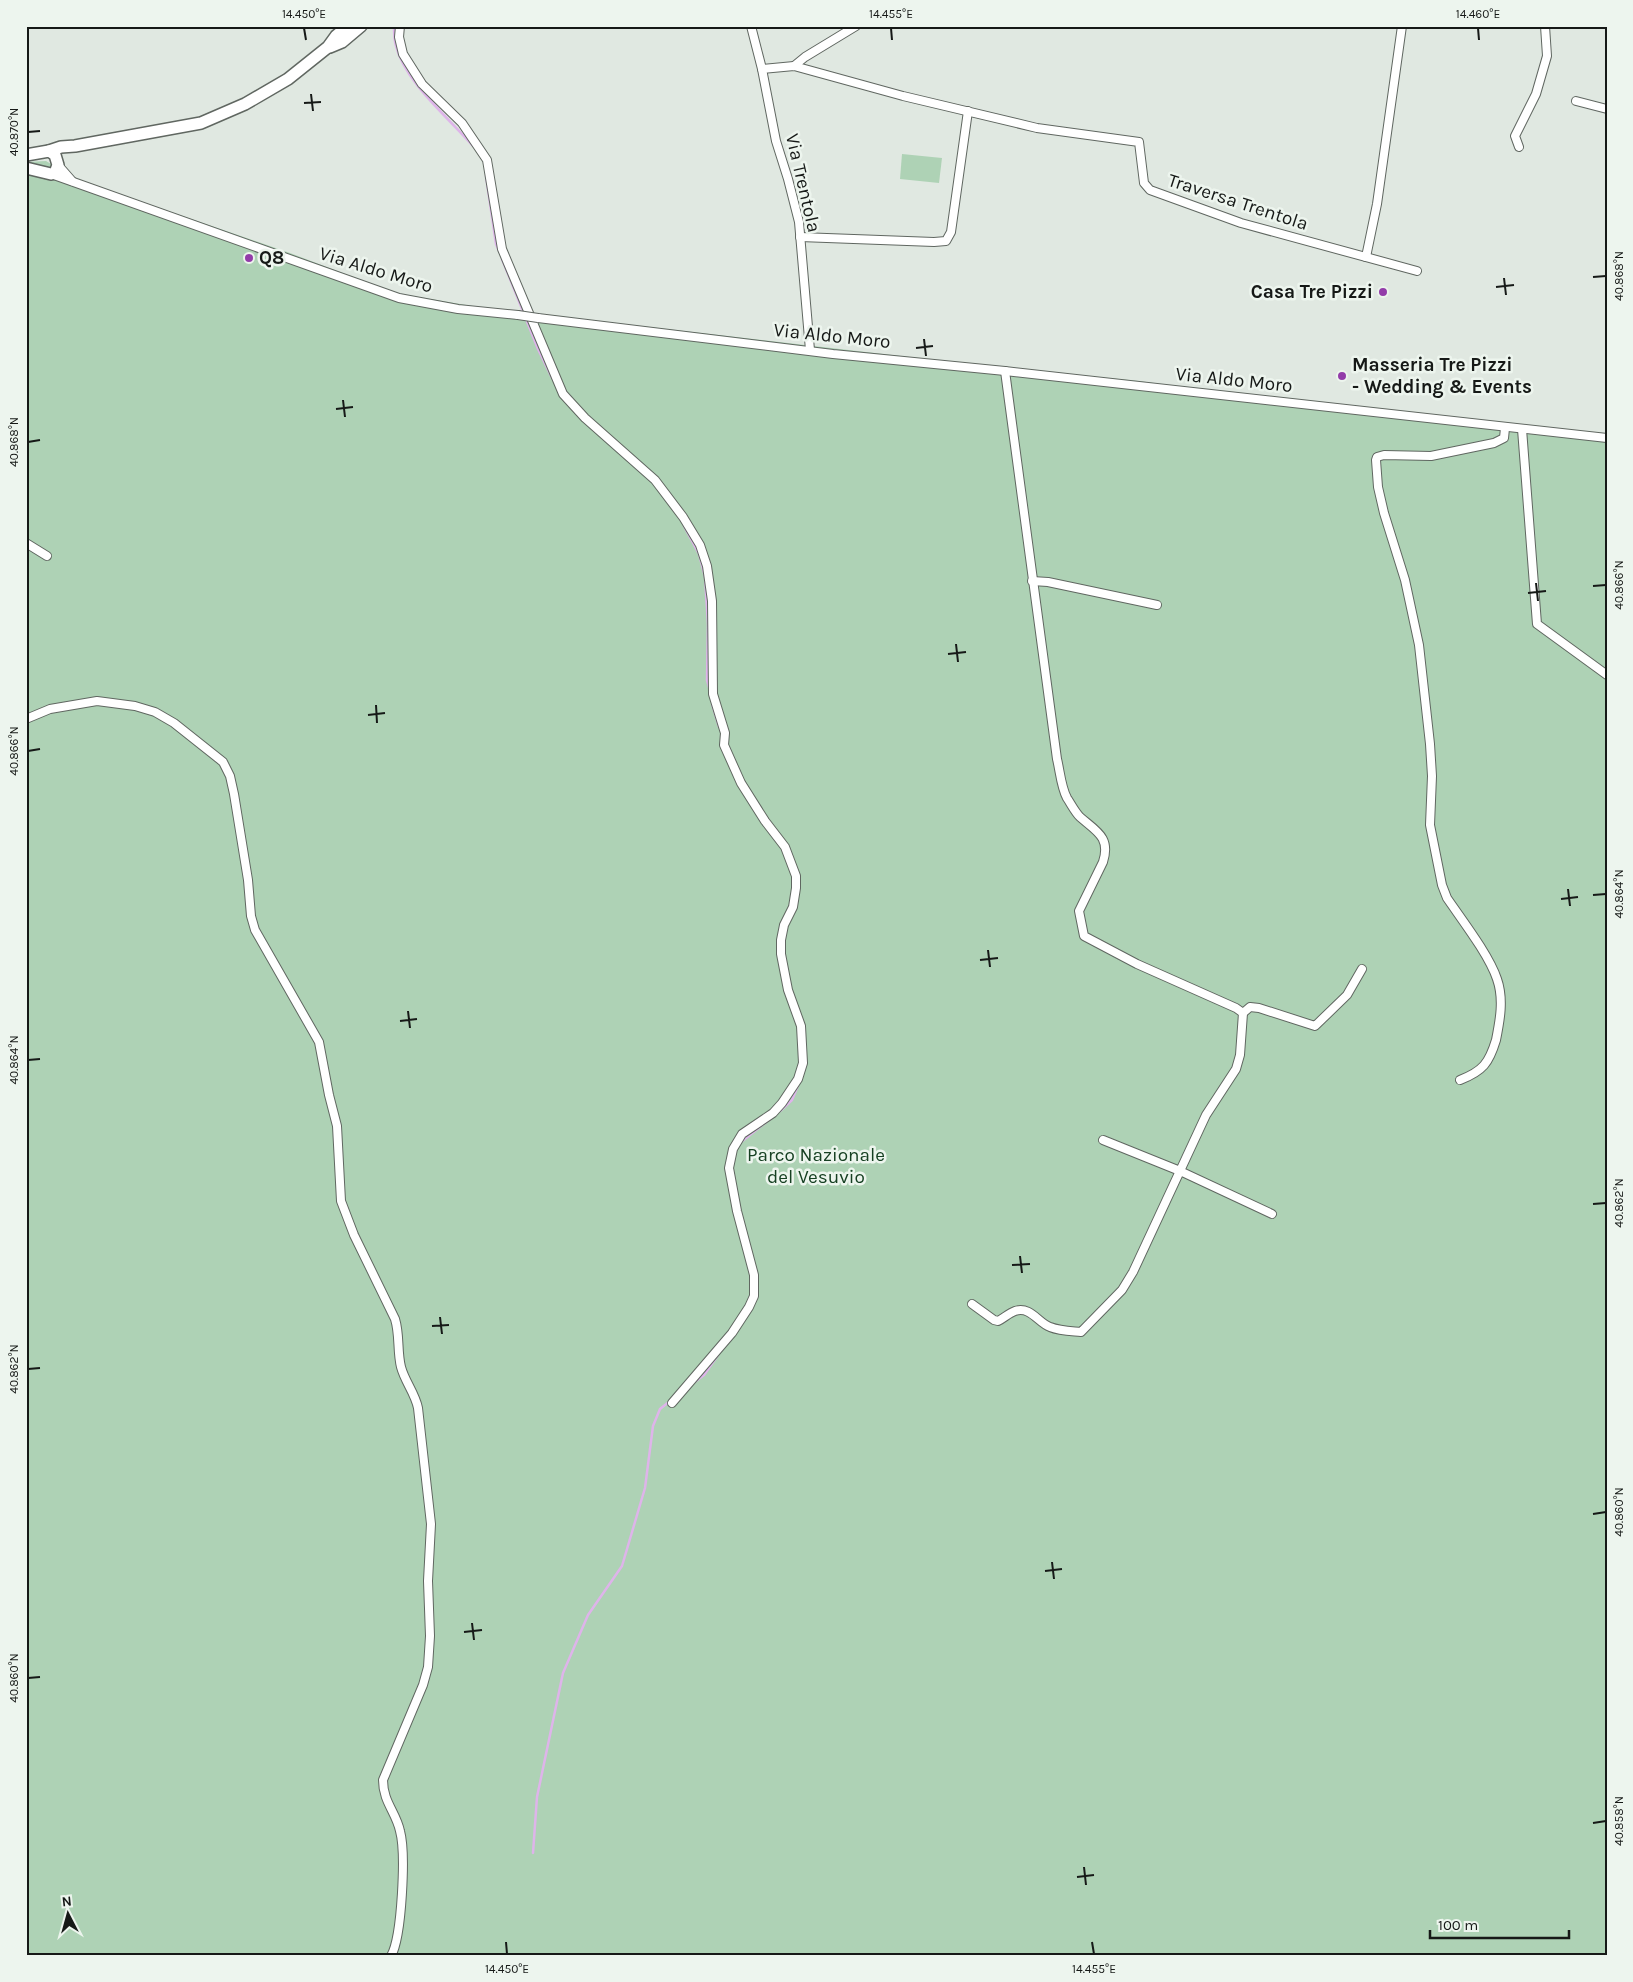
<svg xmlns="http://www.w3.org/2000/svg" width="1633" height="1982" font-family="Karla,sans-serif">
<rect width="100%" height="100%" fill="#e0e8e1"/>
<g fill="#aed2b5">
<path d="M902,154L942,158L939,183L900,179Z"/>
<path d="M46,161L78,180L290,253L395,293L484,308L1013,369L1139,381L1249,396L1607,436V1956H26V162Z"/>
</g>
<g fill="none" stroke-linecap="round" stroke-linejoin="round">
<g stroke="#deb4ea" stroke-width="2.5">
<path d="M394,26C394,33 394,39 396,46C405,82 449,118 473,146"/>
<path d="M486,176L496,244L499,251"/>
<path d="M502,259L538,349L552,378"/>
<path d="M684,526L699,554L705,577L708,624L707,680L710,691"/>
<path d="M712,704L719,727"/>
<path d="M780,1111L792,1100L799,1083"/>
<path d="M741,1142L770,1119"/>
<path d="M692,1384L704,1375L718,1355"/>
<path d="M533,1853L537,1797L563,1673L588,1615L622,1566L645,1488L653,1426L660,1409L670,1401"/>
</g>
<defs>
<g id="street">
<path d="M400,26L399,37L403,54L422,84L462,123L487,160L502,249L563,394L585,418L655,480L683,517L700,545L707,566L712,601L713,694L725,733L724,745L741,783L765,821L785,847L796,876V888L793,907L784,925L781,940V954L788,990L801,1026L803,1063L798,1079L782,1103L773,1113L742,1134L733,1149L729,1168L737,1211L754,1275V1296L749,1307L732,1333L672,1403"/>
<path d="M751,26L762,69L776,141L788,179L799,222L810,350"/>
<path d="M794,66L805,57L856,26"/>
<path d="M762,69L794,66L903,96L1037,128L1139,142L1144,183L1150,190L1241,223L1417,271"/>
<path d="M1576,101L1607,109"/>
<path d="M1519,147L1515,136L1536,94L1547,56L1545,26"/>
<path d="M58,165L72,181"/>
<path d="M51,174L399,298L458,309L518,315"/>
<path d="M800,237L934,242L946,241L951,232L968,111"/>
<path d="M1366,257L1377,204L1402,26"/>
<path d="M538,318L833,354L1005,371L1607,438"/>
<path d="M1005,371L1057,759C1060,771 1061,787 1067,798C1071,804 1075,812 1080,817C1096,831 1111,837 1103,862L1079,911L1084,936L1137,964L1236,1008L1243,1013L1250,1007L1259,1008L1315,1026L1347,995L1362,969"/>
<path d="M1522,429L1537,624L1607,675"/>
<path d="M26,543L47,556"/>
<path d="M1032,581L1048,582L1157,605"/>
<path d="M26,719L50,709L97,701L135,706L155,712L174,723L223,762L230,776L234,794L248,880L251,916L255,930L319,1042L329,1095L337,1126L341,1201L354,1235L395,1319C400,1335 397,1351 401,1367C405,1382 415,1393 418,1408L431,1524L428,1581L430,1636L428,1667L423,1685L383,1780C383,1802 396,1812 400,1831C406,1853 402,1937 391,1956"/>
<path d="M1460,1080C1483,1071 1489,1063 1496,1040C1500,1020 1504,999 1497,979C1489,955 1462,920 1447,898L1442,885L1430,825L1432,776L1430,744L1419,645L1405,580L1384,513L1378,487L1376,460L1377,457L1384,455L1431,456L1494,443L1504,438L1505,428"/>
<path d="M1103,1140L1180,1171L1272,1214"/>
<path d="M972,1304L994,1320L998,1321C1004,1318 1009,1313 1015,1311C1031,1306 1038,1323 1050,1327C1060,1331 1070,1331 1081,1332L1122,1290L1133,1272L1206,1115L1236,1069L1240,1055L1243,1013"/>
</g>
<g id="secondary">
<path d="M330,47L342,42L361,26"/>
<path d="M49,151L61,147L75,146L201,123L245,104L288,79L328,47L336,36L348,26"/>
<path d="M26,155L49,151L55,155L58,165L55,173L51,174L26,168"/>
</g>
</defs>
<use href="#street" stroke="#606761" stroke-width="10"/>
<use href="#secondary" stroke="#606761" stroke-width="14"/>
<use href="#street" stroke="#fff" stroke-width="8"/>
<use href="#secondary" stroke="#fff" stroke-width="11"/>
<defs>
<path id="street-bridge" d="M518,315L538,318"/>
</defs>
<use href="#street-bridge" stroke="#606761" stroke-width="10" stroke-linecap="butt"/>
<use href="#street-bridge" stroke="#fff" stroke-width="8"/>
</g>
<path fill="none" stroke="#161917" stroke-width="2" d="M304,28L306,40M891,28L892,40M1478,28L1479,40M311,94L313,111M304,103L321,102M28,132L40,131M1593,277L1606,276M1504,278L1506,295M1496,287L1514,285M924,339L926,356M916,348L933,346M343,400L345,417M336,409L353,407M28,442L40,440M1536,583L1538,601M1593,586L1606,585M1528,593L1546,591M956,644L958,662M948,654L966,652M376,705L377,723M368,715L385,713M28,751L40,749M1568,889L1570,906M1593,895L1606,894M1561,899L1578,897M988,950L990,967M980,960L998,958M408,1011L410,1028M400,1021L417,1019M28,1060L40,1059M1593,1204L1606,1203M1020,1256L1022,1273M1012,1265L1030,1264M440,1317L442,1334M432,1326L449,1325M28,1369L40,1368M1593,1514L1606,1512M1052,1562L1054,1579M1045,1571L1062,1569M472,1623L474,1640M464,1632L482,1630M28,1678L40,1677M1593,1823L1606,1821M1084,1867L1086,1885M1077,1877L1094,1875M506,1942L507,1954M1092,1942L1094,1954"/>
<g fill="#933ca9" stroke="#edf5ee" stroke-width="2">
<circle cx="249" cy="258" r="5"/>
<circle cx="1383" cy="292" r="5"/>
<circle cx="1342" cy="376" r="5"/>
</g>
<g text-anchor="middle" dominant-baseline="central" stroke-width="5" stroke-linejoin="round" paint-order="stroke">
<g font-size="19" fill="#161917" stroke="#edf5ee">
<text transform="translate(803 183) rotate(77)">Via Trentola</text>
<text transform="translate(1238 202) rotate(18)">Traversa Trentola</text>
<text transform="translate(376 270) rotate(17)">Via Aldo Moro</text>
<text transform="translate(832 336) rotate(6)">Via Aldo Moro</text>
<text transform="translate(1234 380) rotate(6)">Via Aldo Moro</text>
</g>
<g font-size="19" font-weight="bold" fill="#161917" stroke="#edf5ee" text-anchor="start">
<text x="259" y="258">Q8</text>
<text x="1373" y="292" text-anchor="end">Casa Tre Pizzi</text>
<text x="1352" y="365">Masseria Tre Pizzi<tspan x="1352" dy="22">- Wedding &amp; Events</tspan></text>
</g>
<g font-size="19" fill="#164022" stroke="#edf5ee">
<text x="816" y="1155">Parco Nazionale<tspan x="816" dy="22">del Vesuvio</tspan></text>
</g>
</g>
<rect width="1633" height="1982" fill="none" stroke="#edf5ee" stroke-width="55"/>
<g transform="translate(68 1914) rotate(354)" stroke="#edf5ee" stroke-width="4" paint-order="stroke">
<path d="M0-4L9 19L0 12L-9 19Z" fill="#161917"/>
<text y="-8" font-size="14" font-weight="bold" text-anchor="middle" fill="#161917">N</text>
</g>
<path d="M1430 1930v8h139v-8" fill="none" stroke="#161917" stroke-width="2.5"/>
<text x="1438" y="1930" font-size="15" fill="#161917" stroke="#edf5ee" stroke-width="4" paint-order="stroke">100 m</text>
<rect x="28" y="28" width="1578" height="1926" fill="none" stroke="#161917" stroke-width="2"/>
<g font-size="12" text-anchor="middle" fill="#161917">
<text x="304" y="18">14.450°E</text>
<text x="891" y="18">14.455°E</text>
<text x="1478" y="18">14.460°E</text>
<text transform="translate(14 132) rotate(-90)" y="4">40.870°N</text>
<text transform="translate(1619 276) rotate(-90)" y="4">40.868°N</text>
<text transform="translate(14 442) rotate(-90)" y="4">40.868°N</text>
<text transform="translate(1619 585) rotate(-90)" y="4">40.866°N</text>
<text transform="translate(14 751) rotate(-90)" y="4">40.866°N</text>
<text transform="translate(1619 894) rotate(-90)" y="4">40.864°N</text>
<text transform="translate(14 1060) rotate(-90)" y="4">40.864°N</text>
<text transform="translate(1619 1203) rotate(-90)" y="4">40.862°N</text>
<text transform="translate(14 1369) rotate(-90)" y="4">40.862°N</text>
<text transform="translate(1619 1512) rotate(-90)" y="4">40.860°N</text>
<text transform="translate(14 1678) rotate(-90)" y="4">40.860°N</text>
<text transform="translate(1619 1821) rotate(-90)" y="4">40.858°N</text>
<text x="507" y="1973">14.450°E</text>
<text x="1094" y="1973">14.455°E</text>
</g>
</svg>
